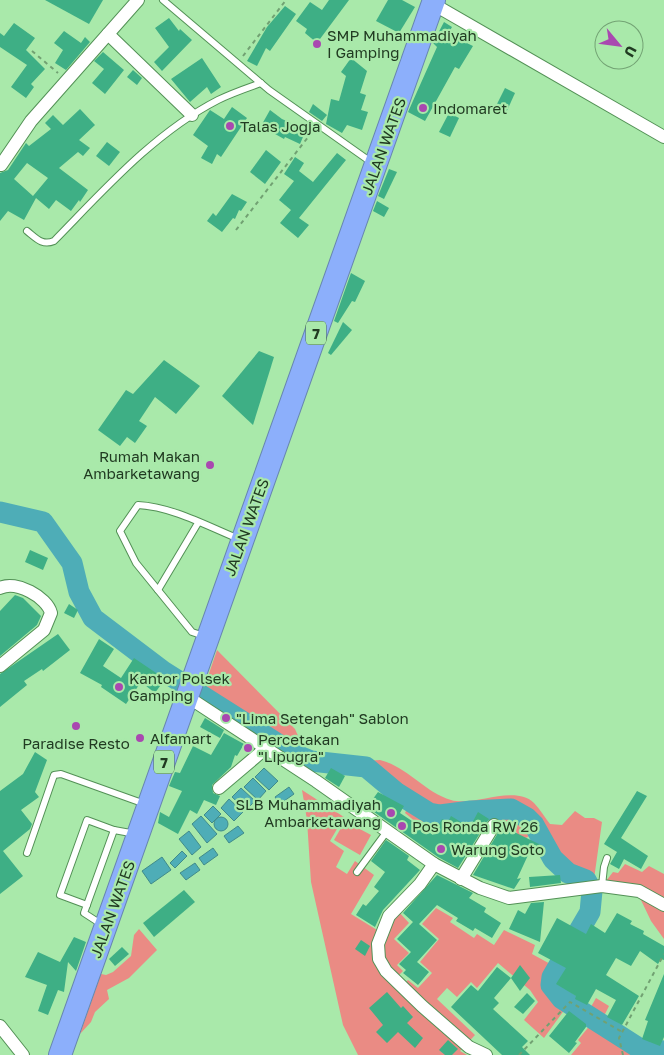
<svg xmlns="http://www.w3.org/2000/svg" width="664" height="1055" font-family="'Golos Text',sans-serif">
<rect width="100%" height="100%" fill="#a9e9aa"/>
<g fill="#ea8b84">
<path d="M217,650L295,729L299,738V751L203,691Z"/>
<path d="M380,760C408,767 424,792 451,800C474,807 515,784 534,803C540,809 545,818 550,824L562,825L575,811L585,818H594L602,822L594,879L585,873L569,870L562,864L550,846L529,836L526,838L517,834L516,831L499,822L504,811L455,815L417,823L405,813L409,805C390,793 373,784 365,761Z"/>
<path d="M302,790L344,817L330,841L344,851L336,867L347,874L355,861L374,875L351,914L377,930L403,893H406L398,911L409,923L394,939L409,953L397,965L403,971L398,976L405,983L408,980L418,988L432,973L420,962L439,939L422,924L436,908L453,918L450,922L474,938L477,934L494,945L504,930L535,945L532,954L554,966C540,987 550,994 565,1009L544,1038L524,1020L538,1002L530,990L498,963L477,988L471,982L457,997L447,988L437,999L475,1035L460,1051L467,1055H358L343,1025L311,882L307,820Z"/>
<path d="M345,821L371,835L360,855L334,840Z"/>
<path d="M625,864L642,872L649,866L664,874V939L651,921L640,898L606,881L613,872L618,873Z"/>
<path d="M139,929L157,950L129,978L107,990L109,999L95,1012L91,1022L80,1034L101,974L106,975L113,972L131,956L134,935Z"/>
<path d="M596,998L609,1006L603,1018L605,1020L621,1028L635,1040L659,1048L663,1047L664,1043V1055H571L581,1043L578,1040L591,1024L584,1019Z"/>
</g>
<g fill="#4eadb7" stroke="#408b8a">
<path d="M264,768L278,781L269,790L255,777Z"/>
<path d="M253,778L266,791L258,800L244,787Z"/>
<path d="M289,787L294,794L280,804L275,797Z"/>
<path d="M241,788L255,801L246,810L232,797Z"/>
<path d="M229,799L243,812L234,821L221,808Z"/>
<path d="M213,806L221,814L212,823L204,815Z"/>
<path d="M201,816L217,834L207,843L192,824Z"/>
<circle cx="221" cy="824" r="7"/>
<path d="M238,826L244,833L229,843L224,836Z"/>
<path d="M189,831L201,847L192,855L179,839Z"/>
<path d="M213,848L218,855L204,865L199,858Z"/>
<path d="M182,851L187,856L175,868L170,863Z"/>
<path d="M162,857L171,870L151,884L142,871Z"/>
<path d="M195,863L200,870L186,880L180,873Z"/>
</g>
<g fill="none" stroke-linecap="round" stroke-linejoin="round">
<path stroke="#4eadb7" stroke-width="21" d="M0,512L43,522L72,563L79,592L93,618L163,671L294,754L311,761L366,767L397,793L429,813L440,815L471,811L511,809L527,818L534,825L553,859L568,873L586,880L592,891L590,912L552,977L551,985L562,999L639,1048L664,1051"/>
</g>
<g fill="#3eaf85" fill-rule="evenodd">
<path d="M45,0H103L89,24Z"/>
<path d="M329,0H349L317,43L305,33L307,29L296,21L310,2L322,10Z"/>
<path d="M388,0H402L415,7L399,33L376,21Z"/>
<path d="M285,6L296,14L270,51L266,48L257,66L247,61L267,27Z"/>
<path d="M169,18L179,31L180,29L192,40L162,71L154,62L169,47L155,28Z"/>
<path d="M444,22L452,27L448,34L473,46L459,69L455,67L425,121L408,112L437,47L433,43Z"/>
<path d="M14,23L35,38L26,50L45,69L31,84L34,87L26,98L11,87L27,65L0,47V33L4,36Z"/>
<path d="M64,31L81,43L85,37L90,42L66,70L55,63L63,50L54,43Z"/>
<path d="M103,52L124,70L105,94L92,83L104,69L94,61Z"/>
<path d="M202,58L221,87L211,94L207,87L190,102L171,79Z"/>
<path d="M351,58L367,71L360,93L366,95L361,110L368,112L362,130L347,125L342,133L326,124L331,99L339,101L346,76L341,72Z"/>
<path d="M133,70L142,78L137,85L127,77Z"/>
<path d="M505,88L515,93L506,113L495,108Z"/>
<path d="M313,104L327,115L322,121L309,112Z"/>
<path d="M232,107L247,118L221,157L217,154L212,164L201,158L208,146L193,135L210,110L224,119Z"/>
<path d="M80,109L95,125L79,140L90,148L83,156L78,152L59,168L88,190L80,202L79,200L71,211L56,200L49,209L36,198L24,220L8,211L0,221V173L8,170L26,143L29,146L51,129L45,123L53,115L63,125ZM27,163L48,178L33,196L14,179Z"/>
<path d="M270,110L282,119L306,130L300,144L285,137L284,139L261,126Z"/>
<path d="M449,113L459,118L450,137L439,132Z"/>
<path d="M107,142L120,152L109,166L96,156Z"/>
<path d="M266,150L281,162L265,184L250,172Z"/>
<path d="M337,153L346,160L299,218L309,225L298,238L280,223L291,210L279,200L294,181L284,174L295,157L304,163L299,171L313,182Z"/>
<path d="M389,169L397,172L384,199L378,196Z"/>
<path d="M232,194L247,202L241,211L239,210L235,219L233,218L222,232L207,221L213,213L216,216Z"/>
<path d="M377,201L389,208L384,217L373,211Z"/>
<path d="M351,273L365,281L355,302L352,301L338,323L334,321Z"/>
<path d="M343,322L352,330L331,355L328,353Z"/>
<path d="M259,351L274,357L253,425L222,396Z"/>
<path d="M164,360L200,386L176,414L155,397L139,421L147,426L135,443L127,437L120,446L98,430L126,390L133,394Z"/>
<path d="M30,550L48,558L43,570L25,562Z"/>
<path d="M15,595L23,598L41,616L37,625L0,656V611Z"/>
<path d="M69,604L78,610L74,618L64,613Z"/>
<path d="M58,634L70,650L43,671L42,669L24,681L27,685L0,707V674Z"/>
<path d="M99,639L114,649L103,666L121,678L134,658L165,679L155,693L141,682L126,704L101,687L102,685L80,673Z"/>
<path d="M205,718L224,730L220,738L200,727Z"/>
<path d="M224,733L244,744L237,756L235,755L231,767L212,785L213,793L220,796L216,805L204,800L197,814L190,810L178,834L158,823L160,812L169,817L182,791L169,786L175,772L180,773L193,746L211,755Z"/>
<path d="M35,752L47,760L35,792L39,797L21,810L32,824L30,829L3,851L23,876L0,894V791L23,774Z"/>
<path d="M331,768L345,776L339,787L325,778Z"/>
<path d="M637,791L647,796L621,838L648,856L641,869L624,859L619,869L610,864L617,852L604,844Z"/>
<path d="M378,792L404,806L400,813L433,835L442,819L448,822L451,816L466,825L468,823L471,825L478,812L489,819L458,868L438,857L367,807Z"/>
<path d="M502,826L541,845L536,856L529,853L517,879L521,878L514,889L473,875Z"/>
<path d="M386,840L409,856L407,860L420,870L383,910L375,927L356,915L363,904L366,906L379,891L374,887L385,872L371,861Z"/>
<path d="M437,875L473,893L469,898L486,908L484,912L501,923L492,938L475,928L473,931L456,921L458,918L437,905L419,924L437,940L417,962L429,972L418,985L403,973L406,970L399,964L411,952L397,939L413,922L403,913Z"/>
<path d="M560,875L561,883L530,887L529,877Z"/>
<path d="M184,890L195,902L154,937L143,923Z"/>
<path d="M544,902L540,942L509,929L518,910L525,914L531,903Z"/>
<path d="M617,913L632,921L630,924L644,931L643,934L664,946V960L661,959L658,964L640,951L631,966L616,958L606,975L639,996L622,1025L607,1017L616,1000L596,989L587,1005L575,999L576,996L556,984L566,968L538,953L557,918L586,934L591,924L605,933Z"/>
<path d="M74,937L86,942L76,971L68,962L64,992L58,990L48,1015L38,1011L47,985L25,977L38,952L60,962Z"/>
<path d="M361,940L370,946L365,956L355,949Z"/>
<path d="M122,947L129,954L115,966L109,959Z"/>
<path d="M520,965L530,978L520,991L511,978Z"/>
<path d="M497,967L511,978L494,998L499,1003L493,1009L528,1041L522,1047L530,1055H502L451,1007L471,985L478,991Z"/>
<path d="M664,974V1037L660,1046L642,1039L648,1021L645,1020Z"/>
<path d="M387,992L401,1008L403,1006L413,1017L407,1023L423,1038L415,1048L398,1032L387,1043L376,1032L383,1025L369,1008Z"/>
<path d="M527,993L535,1001L523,1014L514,1007Z"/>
<path d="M569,1011L586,1024V1027L575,1042L577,1043L569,1053L549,1036Z"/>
<path d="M448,1040L458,1049L452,1055H445L439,1050Z"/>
</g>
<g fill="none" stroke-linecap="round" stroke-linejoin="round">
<defs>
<g id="lane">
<path d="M163,0L269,90L371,162"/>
<path d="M27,231C36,238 42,246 54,241C104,190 154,133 218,100C232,93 247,88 261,83"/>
<path d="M158,590L198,523"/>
<path d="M204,636L192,632L136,563L120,531L138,505C173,507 207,526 239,539"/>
<path d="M27,853L54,775L61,774L145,804"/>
<path d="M357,872L388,830"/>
<path d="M602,886L604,867L607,858"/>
<path d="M87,905L60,895L87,820L114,830L136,834"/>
<path d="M101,924L84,913L114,830"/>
</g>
<g id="street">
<path d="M433,4L664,137"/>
<path d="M108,34L192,115"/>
<path d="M1,165L31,121L138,0"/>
<path d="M0,588C16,580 47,597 51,613L44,630L0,666"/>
<path d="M186,699L197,703L316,781L434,864L480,888L509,898L602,886L639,891L664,905"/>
<path d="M219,788L266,748"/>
<path d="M434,864L420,884L389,916L378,944L379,959L386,971L422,1006L469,1047L486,1055"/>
<path d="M461,879L494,825"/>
<path d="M0,1026L23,1055"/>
</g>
<path id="highway" d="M60,1055L434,0"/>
</defs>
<use href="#lane" stroke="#539156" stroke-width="8"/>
<use href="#street" stroke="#539156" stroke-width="14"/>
<use href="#highway" stroke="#6786af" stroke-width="24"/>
<g stroke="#71a172" stroke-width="2" stroke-dasharray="4 4" stroke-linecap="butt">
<path d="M32,51L58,73"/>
<path d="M243,56L286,0"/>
<path d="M236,230L312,132"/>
<path d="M519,1055L570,1002L624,1033"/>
<path d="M623,1055L619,1038L664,954"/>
</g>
<use href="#lane" stroke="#fff" stroke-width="6"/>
<use href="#street" stroke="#fff" stroke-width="12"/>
<use href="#highway" stroke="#8caffb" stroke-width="22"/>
</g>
<g fill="#a948b0" stroke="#a9e9aa" stroke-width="2">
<circle cx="317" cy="44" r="5"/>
<circle cx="423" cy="108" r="5"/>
<circle cx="230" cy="126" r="5"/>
<circle cx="210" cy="465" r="5"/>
<circle cx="119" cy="687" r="5"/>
<circle cx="226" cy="718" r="5"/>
<circle cx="76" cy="726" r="5"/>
<circle cx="140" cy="738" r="5"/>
<circle cx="248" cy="748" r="5"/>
<circle cx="391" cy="813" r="5"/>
<circle cx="402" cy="826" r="5"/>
<circle cx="441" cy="849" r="5"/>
</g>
<g text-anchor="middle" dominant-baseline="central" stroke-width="4.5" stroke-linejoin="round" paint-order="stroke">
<g fill="#a9e9aa" stroke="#4a6f4b" stroke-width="1">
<rect x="306" y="321.5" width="20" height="23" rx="4"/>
<rect x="154" y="750.5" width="20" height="23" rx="4"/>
</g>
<g font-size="14" font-weight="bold" fill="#213b22">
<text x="316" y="333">7</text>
<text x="164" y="762">7</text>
</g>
<g font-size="15" fill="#213b22" stroke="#a9e9aa" text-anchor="start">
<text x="327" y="35">SMP Muhammadiyah<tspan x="327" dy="17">I Gamping</tspan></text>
<text x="433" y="108">Indomaret</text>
<text x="240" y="126">Talas Jogja</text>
<text x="200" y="456" text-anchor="end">Rumah Makan<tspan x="200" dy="17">Ambarketawang</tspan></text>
<text x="129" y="678">Kantor Polsek<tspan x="129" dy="17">Gamping</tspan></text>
<text x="236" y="718">"Lima Setengah" Sablon</text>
<text x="150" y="738">Alfamart</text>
<text x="258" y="739">Percetakan<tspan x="258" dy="17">"Lipugra"</tspan></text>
<text x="76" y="743" text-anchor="middle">Paradise Resto</text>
<text x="381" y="804" text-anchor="end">SLB Muhammadiyah<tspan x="381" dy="17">Ambarketawang</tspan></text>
<text x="412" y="826">Pos Ronda RW 26</text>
<text x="451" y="849">Warung Soto</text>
</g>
<g font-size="15" fill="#213b22" stroke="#a9e9aa">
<text transform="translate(383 146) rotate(-70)">JALAN WATES</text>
<text transform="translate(246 527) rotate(-70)">JALAN WATES</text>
<text transform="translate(112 909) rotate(-70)">JALAN WATES</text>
</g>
</g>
<g transform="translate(619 45) rotate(119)"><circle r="24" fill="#a9e9aa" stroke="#73a374"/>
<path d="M0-4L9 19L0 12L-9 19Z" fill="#a948b0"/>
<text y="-8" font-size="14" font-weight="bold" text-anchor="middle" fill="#213b22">U</text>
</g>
</svg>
